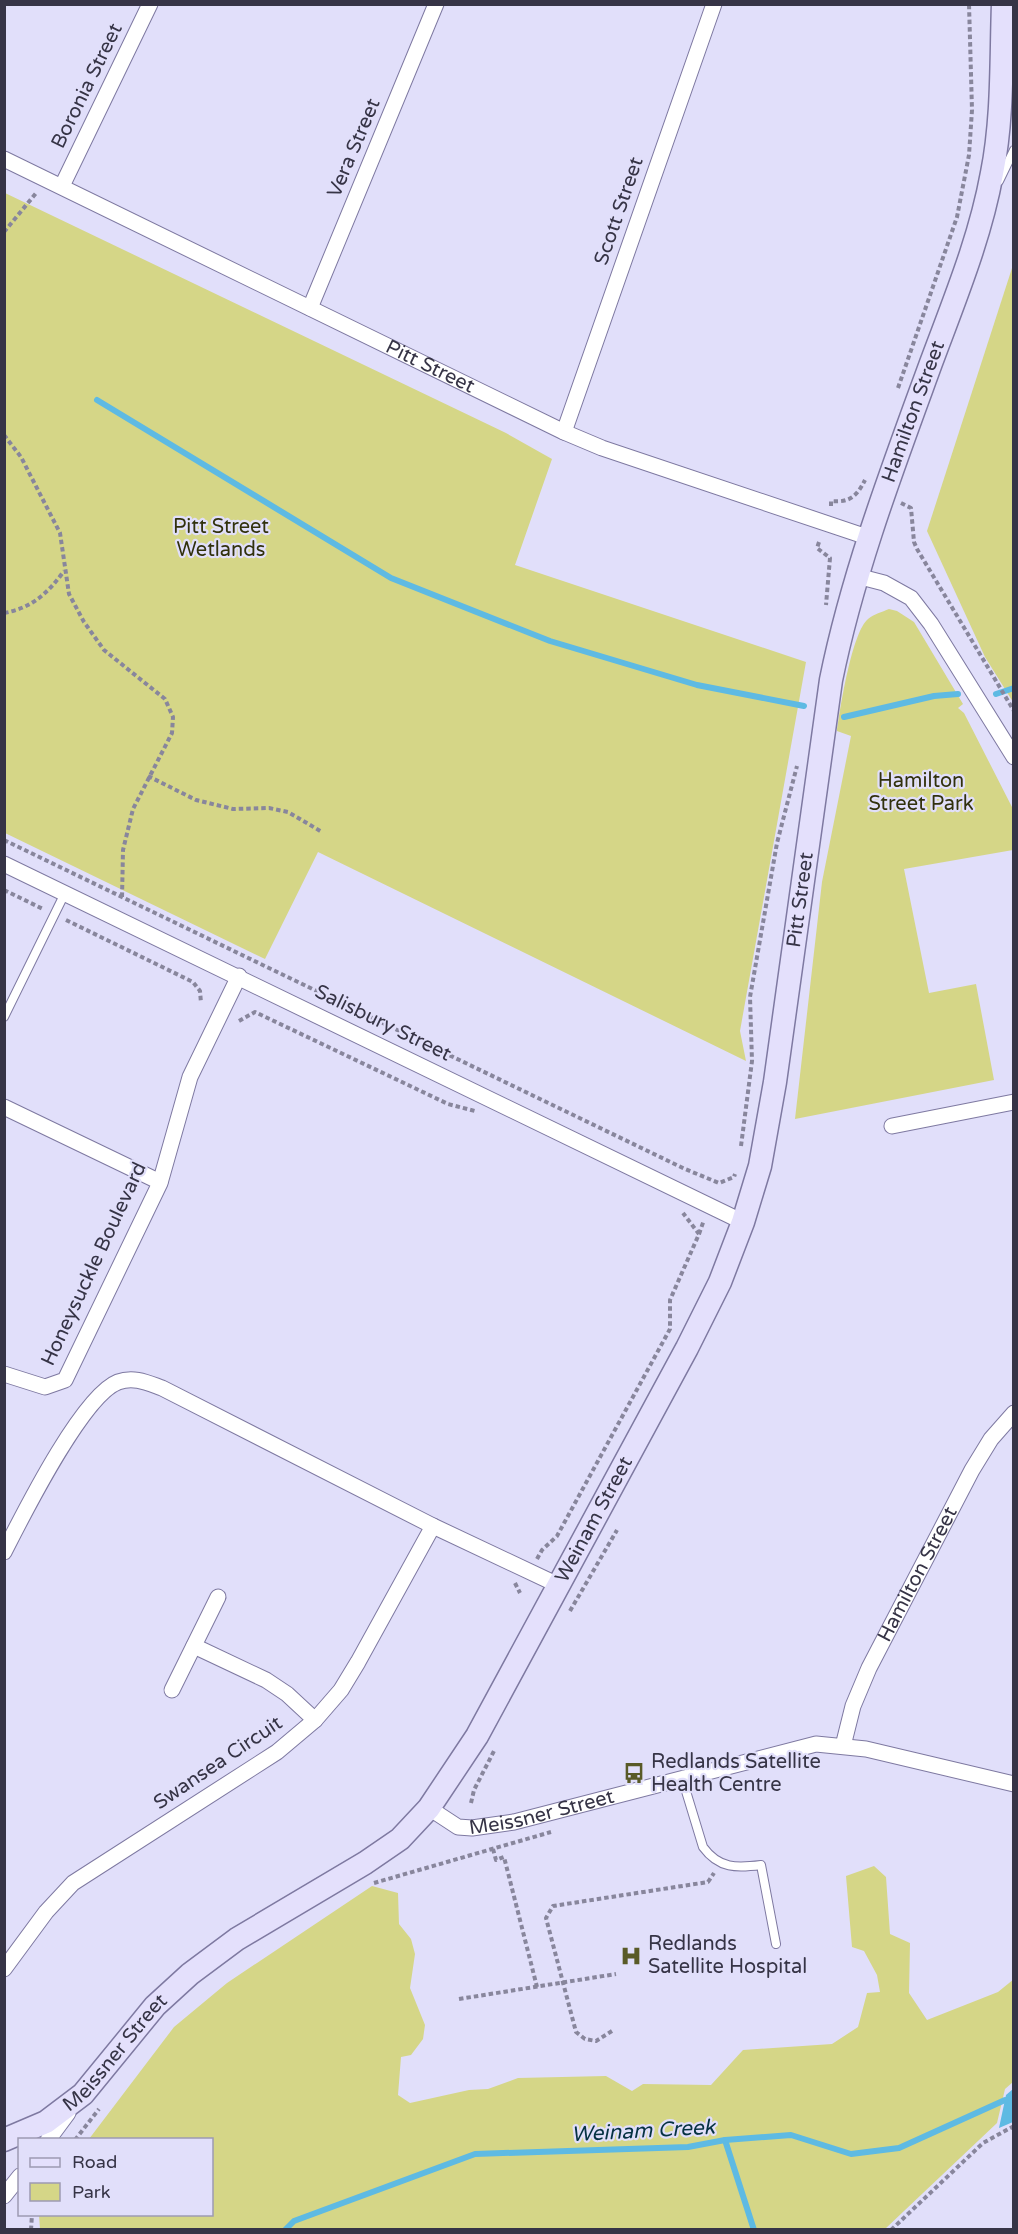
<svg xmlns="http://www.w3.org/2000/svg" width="1018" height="2234" font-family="'Varela Round',sans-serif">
<rect width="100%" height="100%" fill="#e1dffa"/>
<g fill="#d5d687">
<path d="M5,193L506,433L552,459L515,565L806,662L740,1031L746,1061L318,852L265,959L5,833Z"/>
<path d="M1013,265V702L985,657L927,531Z"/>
<path d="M889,609L897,611L914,622L963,704L958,708L964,713L1013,809V850L904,869L929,993L976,984L994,1080L795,1119L822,882L851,736L837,731C840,709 852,632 868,619C874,614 882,612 889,609Z"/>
<path d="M874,1866L886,1877L890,1934L910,1943L909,1993L927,2020L998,1992L1014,1979L1013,2082L1005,2089L997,2123L885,2229H40L39,2215L212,2214V2140L89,2139L174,2027L227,1983L372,1886L398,1893L399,1924L411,1939L415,1954L410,1988L425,2025L423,2039L411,2055L401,2057L398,2095L410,2103L469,2090L488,2089L518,2078L606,2076L632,2091L643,2084L711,2085L743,2050L832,2044L858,2027L867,1993L880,1992L877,1975L864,1951L852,1947L846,1876Z"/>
</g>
<path fill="#5ebae3" d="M1013,2089V2122L999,2128L1006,2095Z"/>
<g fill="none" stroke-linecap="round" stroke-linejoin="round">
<g stroke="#5ebae3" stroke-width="6">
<path d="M97,400L391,578L550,641L697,685L804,706"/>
<path d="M996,694L1014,688"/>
<path d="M844,717L934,696L958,694"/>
<path d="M725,2140L754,2230"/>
<path d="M285,2230L294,2221L475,2154L688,2147L725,2140L791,2135L851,2154L899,2148L1005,2100"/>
</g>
<defs>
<g id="lane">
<path d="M999,181L1014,150"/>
<path d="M4,1017L65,893"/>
<path d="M682,1778L703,1847C719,1869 737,1868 761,1865L776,1944"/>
</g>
<g id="street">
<path id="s1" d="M4,159L564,432L602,448L870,538"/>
<path d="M62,186L150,4"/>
<path d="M310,308L436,4"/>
<path d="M564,432L714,4"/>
<path d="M857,576L884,583L911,598L931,624L1014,757"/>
<path d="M4,864L743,1222"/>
<path d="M4,1107L160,1182"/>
<path d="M892,1126L1014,1102"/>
<path d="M4,1374L45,1387L65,1380L160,1183L190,1077L239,976"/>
<path d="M4,1552C23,1515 82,1396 118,1382C134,1376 148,1383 162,1388L433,1526L558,1585"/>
<path d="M194,1646L266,1680L287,1694L315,1720"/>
<path d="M172,1690L218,1597"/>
<path id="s2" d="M843,1746L853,1706L869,1668L972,1470L991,1439L1014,1413"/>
<path id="s3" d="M429,1808L458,1827L472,1828L514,1822L816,1744L866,1749L1014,1784"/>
<path d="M4,1969L46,1912L73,1883L277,1752L315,1720L341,1690L358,1662L433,1526"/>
<path d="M48,2140L68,2113"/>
<path d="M4,2196L20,2176"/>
</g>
<g id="secondary">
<path id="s4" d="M4,2140L46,2122L83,2094L155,2006L190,1974L237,1939L365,1863L400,1839L429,1808L477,1736L687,1348L720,1282L743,1222L760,1166L775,1082L831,680C853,572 893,467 931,363C954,301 980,239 992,173C1003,118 1001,60 1003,4"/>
</g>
</defs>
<use href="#lane" stroke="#7e79a1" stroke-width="10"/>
<use href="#street" stroke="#7e79a1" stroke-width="17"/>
<use href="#secondary" stroke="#7e79a1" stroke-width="25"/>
<g stroke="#88869c" stroke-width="4" stroke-dasharray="4.5 3" stroke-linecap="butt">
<path d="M4,232L37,192"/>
<path d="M898,388L957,217L969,155L972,110L969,4"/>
<path d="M4,435L21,457L60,533L69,594L84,622L104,650L165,699L173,717L172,733L133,809L123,850L122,898"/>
<path d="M901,503L911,508L914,542L917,549L1014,711"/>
<path d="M831,506V501C850,503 857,496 865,480"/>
<path d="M819,542L817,548L830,558L826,605"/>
<path d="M4,613C32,608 48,593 64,571"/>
<path d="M148,776L196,800L233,809L269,808L288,812L322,832"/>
<path d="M4,840L685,1169L719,1183L734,1177L735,1174"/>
<path d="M4,890L43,909"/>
<path d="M66,920L193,982L200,991L201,1003"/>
<path d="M239,1021L255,1012L448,1104L475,1111"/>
<path d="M741,1146L752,1061L750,997L777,843L797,766"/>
<path d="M699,1234L704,1220"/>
<path d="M537,1559L542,1550L557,1536L670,1329V1300L699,1234L683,1213"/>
<path d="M515,1583L520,1593"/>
<path d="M570,1611L617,1530"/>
<path d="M471,1803L474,1790L495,1749"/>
<path d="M493,1849L496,1860L504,1857L537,1987"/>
<path d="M374,1883L551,1832"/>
<path d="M459,1999L616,1974"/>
<path d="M612,2031L596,2041L585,2039L576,2032L546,1918L553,1906L708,1882L714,1873"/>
<path d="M75,2140L99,2109"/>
<path d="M31,2230L32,2214"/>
<path d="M891,2230L983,2143L1014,2126"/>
</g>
<use href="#lane" stroke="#fff" stroke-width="8"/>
<use href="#street" stroke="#fff" stroke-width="15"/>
<use href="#secondary" stroke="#e4e0fc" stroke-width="22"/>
</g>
<defs>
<symbol id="bus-bare" viewBox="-9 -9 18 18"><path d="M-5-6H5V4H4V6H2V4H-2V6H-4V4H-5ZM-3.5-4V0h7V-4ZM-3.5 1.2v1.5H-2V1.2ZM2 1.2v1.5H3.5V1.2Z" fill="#595a27" stroke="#e1dffa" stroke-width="2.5" paint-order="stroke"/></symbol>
<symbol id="hospital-bare" viewBox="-9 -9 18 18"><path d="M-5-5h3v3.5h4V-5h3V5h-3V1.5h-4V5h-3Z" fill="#595a27" stroke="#e1dffa" stroke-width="2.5" paint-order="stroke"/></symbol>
</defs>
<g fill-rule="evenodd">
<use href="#bus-bare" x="619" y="1758" width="30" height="30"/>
<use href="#hospital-bare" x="616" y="1941" width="30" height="30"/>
</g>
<g text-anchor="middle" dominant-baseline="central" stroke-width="4.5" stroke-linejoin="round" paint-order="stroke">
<g font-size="20" fill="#363446" stroke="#e1dffa">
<text transform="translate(87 86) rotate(-64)">Boronia Street</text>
<text transform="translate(354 148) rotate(-67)">Vera Street</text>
<text transform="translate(619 211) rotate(-71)">Scott Street</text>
<text stroke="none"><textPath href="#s1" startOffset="474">Pitt Street</textPath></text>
<text stroke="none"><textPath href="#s4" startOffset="2042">Hamilton Street</textPath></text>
<text stroke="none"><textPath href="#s4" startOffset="1539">Pitt Street</textPath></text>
<text transform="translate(383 1023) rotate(26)">Salisbury Street</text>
<text transform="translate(94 1264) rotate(-65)">Honeysuckle Boulevard</text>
<text stroke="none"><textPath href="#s4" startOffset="878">Weinam Street</textPath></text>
<text stroke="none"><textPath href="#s2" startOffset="188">Hamilton Street</textPath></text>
<text transform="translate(218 1763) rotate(-34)">Swansea Circuit</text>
<text stroke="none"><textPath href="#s3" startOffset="120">Meissner Street</textPath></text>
<text stroke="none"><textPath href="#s4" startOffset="144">Meissner Street</textPath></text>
</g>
<g font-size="20" fill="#31310c" stroke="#e1dffa">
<text x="221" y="527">Pitt Street<tspan x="221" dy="23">Wetlands</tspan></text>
<text x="921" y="781">Hamilton<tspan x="921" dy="23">Street Park</tspan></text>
</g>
<g font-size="20" fill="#363446" stroke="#e1dffa" text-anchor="start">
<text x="651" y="1762">Redlands Satellite<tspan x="651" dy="23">Health Centre</tspan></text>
<text x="648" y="1944">Redlands<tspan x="648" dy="23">Satellite Hospital</tspan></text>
</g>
<g font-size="21" font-style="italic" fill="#063242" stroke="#e1dffa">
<text transform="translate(643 2131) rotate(-3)">Weinam Creek</text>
</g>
</g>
<rect width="1018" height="2234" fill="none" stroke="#363446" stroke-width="12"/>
<rect x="18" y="2138" width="195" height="78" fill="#e1dffa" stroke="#9d9bb2" stroke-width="1.5"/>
<rect x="30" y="2158" width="30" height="9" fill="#e4e0fc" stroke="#9d9bb2" stroke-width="1.5"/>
<text x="72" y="2168" font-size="18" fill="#363446">Road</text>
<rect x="30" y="2183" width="30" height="18" fill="#d5d687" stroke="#9d9bb2" stroke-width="1.5"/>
<text x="72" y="2198" font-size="18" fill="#363446">Park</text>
</svg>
